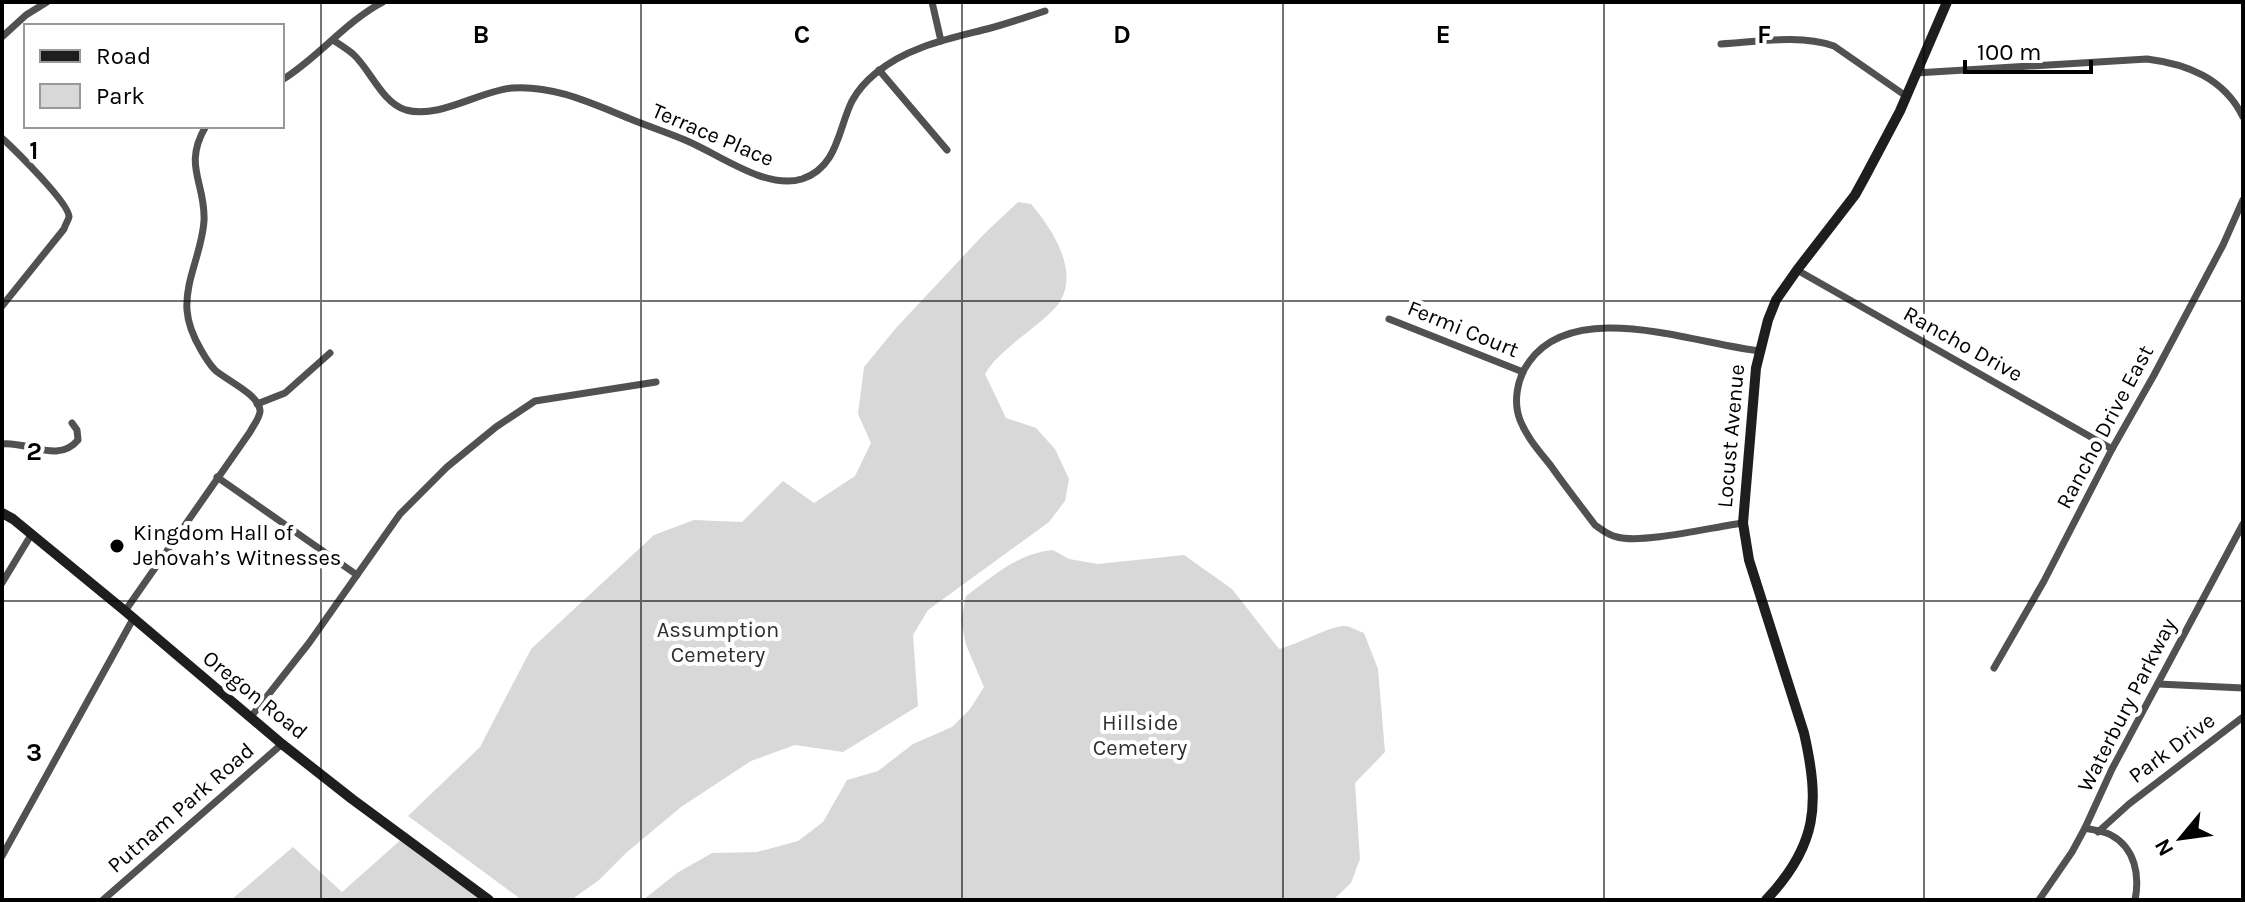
<svg xmlns="http://www.w3.org/2000/svg" width="2245" height="902" font-family="Karla,sans-serif">
<rect width="100%" height="100%" fill="#fff"/>
<g fill="#d8d8d8">
<path d="M1018,202L1031,204C1052,229 1078,268 1061,300C1055,312 1026,333 1015,342C1003,353 993,360 985,374L1006,418L1036,428L1055,449L1069,479L1065,501L1049,522L928,610L913,635L918,706L843,752L795,745L751,761L681,807L626,853L599,880L571,900H522L408,816L480,747L531,649L654,535L694,520L742,522L783,481L814,503L855,476L871,443L858,414L864,367L896,328L983,235Z"/>
<path d="M1053,550L1069,559L1098,564L1184,555L1232,589L1279,649C1299,644 1327,627 1344,626C1350,626 1358,631 1364,633L1378,669L1385,752L1355,783L1360,859L1351,883L1333,900H643L677,873L712,853L757,852L798,841L823,822L847,780L878,771L913,744L952,727L970,709L984,687L966,645L961,620L966,596C995,575 1016,554 1053,550Z"/>
<path d="M404,837L487,900H231L293,847L342,892Z"/>
</g>
<g fill="none" stroke-linecap="round" stroke-linejoin="round">
<g stroke="#515151" stroke-width="7">
<path d="M932,2L941,41"/>
<path d="M2,37L26,15L47,2"/>
<path d="M333,40C339,44 347,49 353,54C370,69 382,103 406,110C440,119 479,91 512,88C553,85 591,103 628,118C647,126 666,132 685,140C719,154 765,190 802,179C838,167 838,129 852,101C858,90 866,81 876,73C907,47 948,39 987,29C1006,24 1026,17 1045,11"/>
<path d="M1721,44C1757,42 1799,34 1834,46L1906,96"/>
<path d="M879,70L947,150"/>
<path d="M1916,73L2147,59C2187,64 2224,78 2243,117"/>
<path d="M282,80C318,58 345,22 383,2"/>
<path d="M2,138C14,149 70,204 69,217C68,221 65,225 64,229L2,306"/>
<path d="M1797,270L2112,449"/>
<path d="M1389,319L1523,372"/>
<path d="M257,404L285,393L330,353"/>
<path d="M2,444C28,441 58,464 78,440L77,430L72,423"/>
<path d="M217,477L357,575"/>
<path d="M1743,523C1713,527 1643,544 1617,537C1608,535 1602,530 1595,525C1580,505 1565,486 1551,466C1540,452 1527,438 1520,420C1513,402 1517,378 1529,362C1575,297 1695,344 1760,351"/>
<path d="M2,583L31,535"/>
<path d="M125,611L250,432C253,426 261,416 260,410C258,394 226,380 215,370C209,364 205,357 201,350C194,338 188,324 187,310C185,280 202,252 204,221C206,183 182,166 206,126"/>
<path d="M1994,668L2044,581L2112,449L2154,375L2223,245L2243,200"/>
<path d="M2158,684L2243,688"/>
<path d="M250,718L309,643L400,514L447,467L496,427L535,401L656,382"/>
<path d="M2085,828C2093,830 2104,831 2111,835C2135,848 2140,875 2135,900"/>
<path d="M2098,832L2129,804L2243,717"/>
<path d="M2,856L133,619"/>
<path d="M103,900L282,744"/>
<path d="M2039,900L2072,852L2085,828L2112,769L2243,524"/>
</g>
<g stroke="#1e1e1e" stroke-width="10">
<path d="M2,513L13,519L125,611L282,744L352,799L489,900"/>
<path d="M1766,900C1818,845 1820,804 1804,733L1749,560L1743,523L1756,368L1768,320L1776,300L1797,270L1855,195L1866,175L1900,111L1947,2"/>
</g>
</g>
<path fill="none" stroke="#000" stroke-width="2" stroke-opacity="0.55" d="M321,2V900M641,2V900M962,2V900M1283,2V900M1604,2V900M1924,2V900M2,301H2243M2,601H2243"/>
<circle fill="#000" stroke="#fff" stroke-width="3" cx="117" cy="546" r="8"/>
<g text-anchor="middle" dominant-baseline="central" stroke-width="8" stroke-linejoin="round" paint-order="stroke">
<g font-size="22" fill="#000" stroke="#fff">
<text transform="translate(713 135) rotate(23)">Terrace Place</text>
<text transform="translate(1463 329) rotate(22)">Fermi Court</text>
<text transform="translate(1963 344) rotate(29)">Rancho Drive</text>
<text transform="translate(2105 427) rotate(-62)">Rancho Drive East</text>
<text transform="translate(1731 436) rotate(-85)">Locust Avenue</text>
<text transform="translate(255 695) rotate(39)">Oregon Road</text>
<text transform="translate(2127 705) rotate(-63)">Waterbury Parkway</text>
<text transform="translate(2172 748) rotate(-37)">Park Drive</text>
<text transform="translate(181 808) rotate(-41)">Putnam Park Road</text>
</g>
<g font-size="22" fill="#000" stroke="#fff" text-anchor="start">
<text x="133" y="533">Kingdom Hall of<tspan x="133" dy="25">Jehovah’s Witnesses</tspan></text>
</g>
<g font-size="22" fill="#2f2f2f" stroke="#fff">
<text x="718" y="630">Assumption<tspan x="718" dy="25">Cemetery</tspan></text>
<text x="1140" y="723">Hillside<tspan x="1140" dy="25">Cemetery</tspan></text>
</g>
</g>
<g font-size="26" text-anchor="middle" font-weight="bold" fill="#000" stroke="#fff" stroke-width="8" stroke-linejoin="round" paint-order="stroke">
<text x="481" y="43">B</text>
<text x="802" y="43">C</text>
<text x="1122" y="43">D</text>
<text x="1443" y="43">E</text>
<text x="1764" y="43">F</text>
<text x="34" y="159">1</text>
<text x="34" y="460">2</text>
<text x="34" y="761">3</text>
</g>
<rect width="2245" height="902" fill="none" stroke="#000000" stroke-width="8"/>
<rect x="24" y="24" width="260" height="104" fill="#ffffff" stroke="#999999" stroke-width="2"/>
<rect x="40" y="50" width="40" height="12" fill="#1e1e1e" stroke="#999999" stroke-width="2"/>
<text x="96" y="64" font-size="24" fill="#000000">Road</text>
<rect x="40" y="84" width="40" height="24" fill="#d8d8d8" stroke="#999999" stroke-width="2"/>
<text x="96" y="104" font-size="24" fill="#000000">Park</text>
<g transform="translate(2181 838) rotate(241)" stroke="#ffffff" stroke-width="6" paint-order="stroke">
<path d="M0-6L14 30L0 20L-14 30Z" fill="#000000"/>
<text y="-12" font-size="22" font-weight="bold" text-anchor="middle" fill="#000000">N</text>
</g>
<path d="M1965 60v12h126v-12" fill="none" stroke="#000000" stroke-width="4"/>
<text x="1977" y="60" font-size="24" fill="#000000" stroke="#ffffff" stroke-width="6" paint-order="stroke">100 m</text>
</svg>
